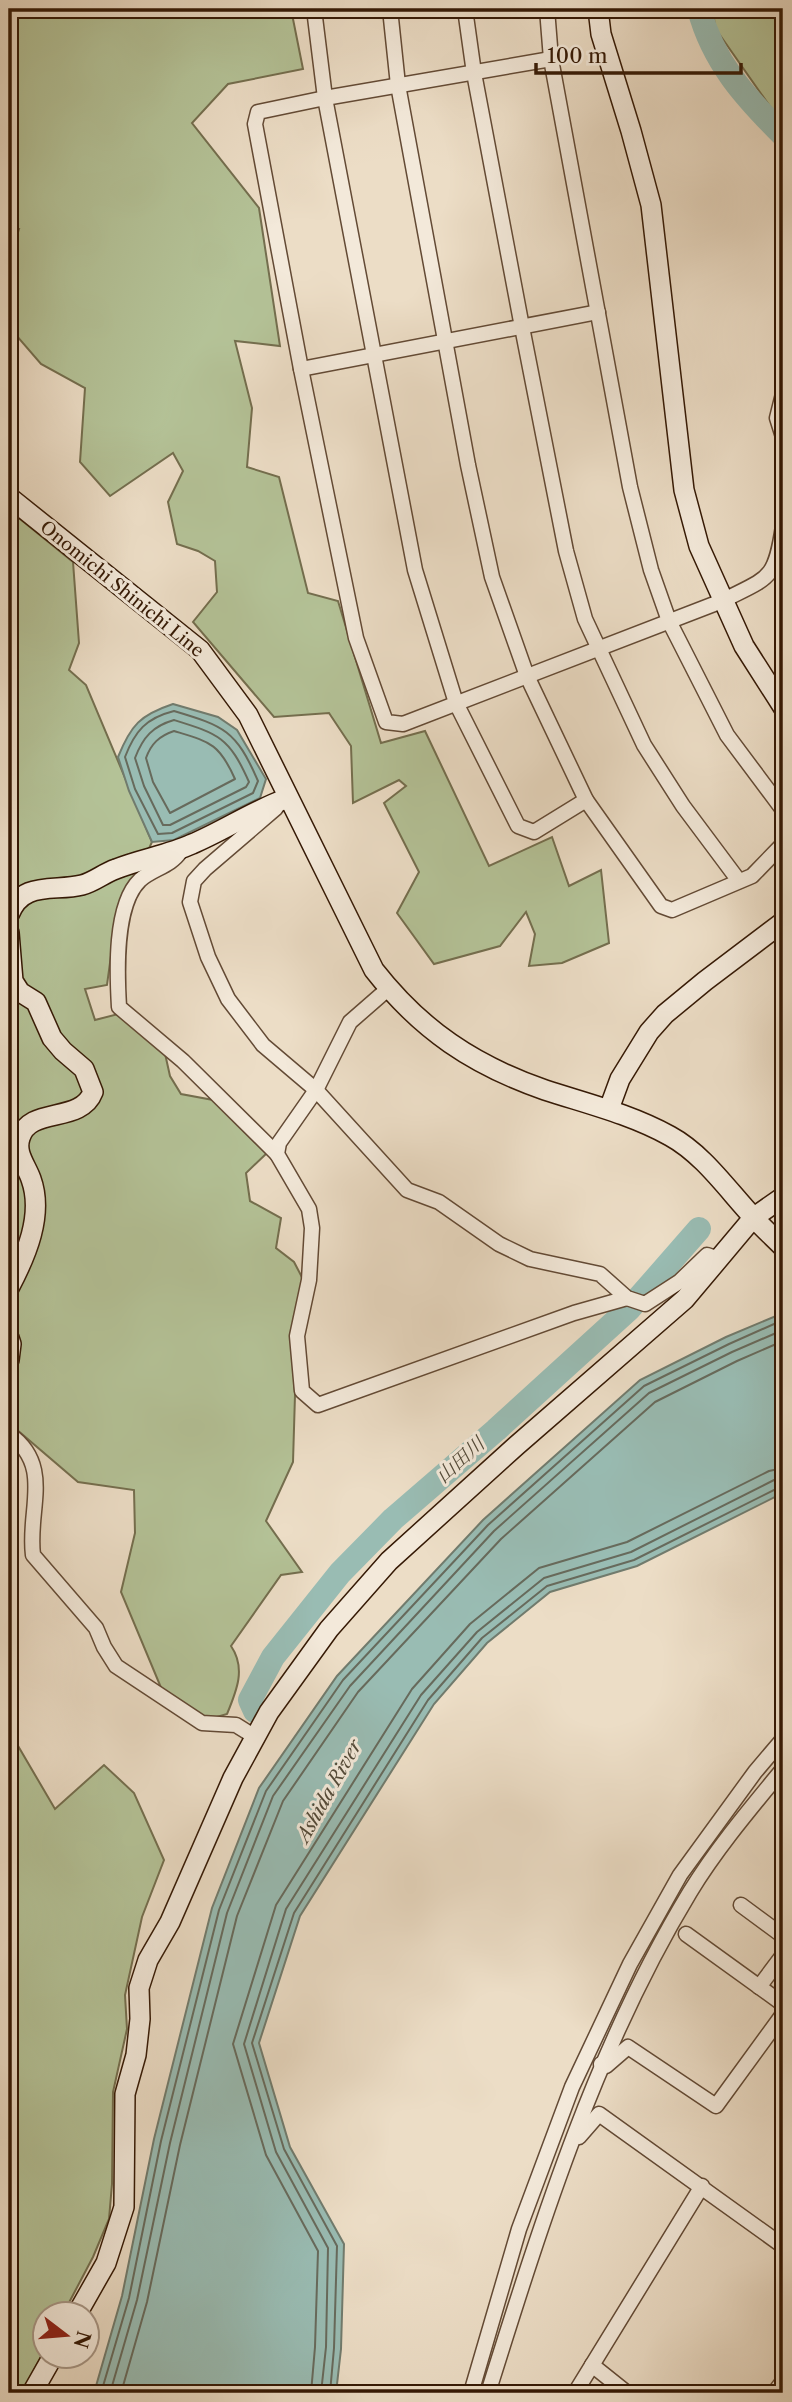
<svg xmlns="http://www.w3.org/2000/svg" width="792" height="2402" font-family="'Libre Caslon Text','Noto Serif JP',serif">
<rect width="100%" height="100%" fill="#ecddc6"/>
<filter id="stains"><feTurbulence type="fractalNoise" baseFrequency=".00286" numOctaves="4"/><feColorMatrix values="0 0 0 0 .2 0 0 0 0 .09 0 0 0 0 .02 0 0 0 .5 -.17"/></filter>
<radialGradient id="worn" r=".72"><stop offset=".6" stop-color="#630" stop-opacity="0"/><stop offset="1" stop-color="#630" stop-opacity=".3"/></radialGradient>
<g fill="#b4c297" stroke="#746e4e" stroke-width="2">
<path d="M9,9H291L303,69L228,84L192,123L259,208L280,346L235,341L252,408L247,467L279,477L308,593L338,601L381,743L425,731L489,866L552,837L569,886L601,870L609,943L562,963L529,966L535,934L526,912L500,946L434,964L397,913L419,872L384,803L406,786L399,780L353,803L351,746L329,713L274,717L193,622L217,592L215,561L198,551L177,544L168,502L183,471L173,453L110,496L80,462L85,388L41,364L9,327V261L19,229H9Z"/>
<path d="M713,9H783V125L715,28Z"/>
<path d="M9,510L73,562L79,643L69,670L86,685L152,842L116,919L107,985L85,989L95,1020L122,1013L164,1049L170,1076L181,1094L213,1100L267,1153L246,1173L250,1201L281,1218L276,1248L294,1262L305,1283L292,1344L295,1395L293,1462L266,1521L302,1572L281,1575L231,1646C246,1668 237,1690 227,1714L210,1719L190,1709L162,1690L121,1592L135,1533L134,1490L78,1482L9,1423Z"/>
<path d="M9,1736L14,1739L55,1809L104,1765L134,1793L164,1860L142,1917L125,1995L127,2029L113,2092L112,2184L109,2219L93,2257L63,2314H46L45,2349L22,2393H9Z"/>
</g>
<g fill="#99bcb3" stroke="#717b6d" stroke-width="2">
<path d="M173,704L218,717L237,730L266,779L260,798L174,840L152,842L129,791L118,757C131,725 140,715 173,704Z"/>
<path d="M783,1313V1493L637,1566L550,1592L487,1643L434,1704L300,1916L259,2043L290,2147L344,2244L341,2349L336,2393H94L122,2296L154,2139L212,1908L259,1788L337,1676L483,1520L640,1380L726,1337Z"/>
</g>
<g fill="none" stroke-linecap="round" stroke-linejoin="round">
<g stroke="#676a5c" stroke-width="2">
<path d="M174,711C224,726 236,730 258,781L253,793L172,833L158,834L135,789L125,757C135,731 146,718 174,711Z"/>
<path d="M174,720C219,734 229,737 249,782L246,787L170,825H163L144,786L135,758C143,737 153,726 174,720Z"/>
<path d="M174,731C210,742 219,743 235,779L170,813L153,782L146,758C151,744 159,736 174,731Z"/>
<path d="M101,2393L129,2298L161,2141L219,1910L266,1791L343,1680L488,1525L644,1386L729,1344L783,1320"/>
<path d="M110,2393L137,2300L170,2143L227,1913L273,1796L350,1686L494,1531L649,1393L732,1352L783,1330"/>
<path d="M121,2393L147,2302L180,2145L237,1916L283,1801L358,1692L501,1539L655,1402L737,1361L783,1341"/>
<path d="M311,2393L315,2347L318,2251L266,2155L233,2044L276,1905L412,1689L470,1624L539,1568L627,1542L769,1471L783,1468"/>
<path d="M321,2393L326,2347L328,2248L276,2152L244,2044L286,1909L421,1695L477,1632L544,1578L631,1552L774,1480L783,1479"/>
<path d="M330,2393L334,2348L337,2246L284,2149L252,2043L294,1913L428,1700L482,1638L547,1586L634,1560L778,1488H783"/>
</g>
<g stroke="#99bcb3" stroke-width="24">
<path d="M699,9C713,62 745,97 783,135"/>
<path d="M255,1711L250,1700L273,1657L340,1573L393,1519L496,1430L629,1309L699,1229"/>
</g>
<defs>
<g id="street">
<path d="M314,9L325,98L415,570L456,703L518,826L534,832L586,800"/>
<path d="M390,9L398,85L468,465L492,577L527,676L586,800L661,906L672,910L752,876L783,844"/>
<path d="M465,9L474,73L522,327L566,551L585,619L644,745L683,806L739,881"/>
<path d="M547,9L551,59L630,487L651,570L669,621L727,735L783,810"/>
<path d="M551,59L325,98L258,112L255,124L301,369L356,638L386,722L403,724L722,601C769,577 775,581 783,526"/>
<path d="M301,369L598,312"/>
<path d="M783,394L777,418L783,437"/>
<path d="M276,808L205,869L194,881L190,902L208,957L228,999L263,1045L316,1090L407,1190L439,1202L499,1244L530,1259L600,1274L627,1298L645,1304L679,1282L707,1255L719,1259"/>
<path d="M180,852C171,866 152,869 140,880C114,905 117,973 119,1007L183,1061L277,1154"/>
<path d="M389,988L350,1022L316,1090L279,1143L277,1154L309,1209L312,1228L309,1280L297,1336L302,1391L318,1405L574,1313L627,1298"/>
<path d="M9,1434C54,1466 27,1510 33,1555L96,1628L104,1647L116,1666L202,1723L236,1725L257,1738"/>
<path d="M741,1905L783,1936"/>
<path d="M686,1934L783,2004"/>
<path d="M759,1987L783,1955"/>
<path d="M601,2064L606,2066L628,2047L716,2106L783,2014"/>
<path d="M579,2137L599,2114L783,2246"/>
<path d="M592,2365L627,2393"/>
<path d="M471,2393L519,2229L572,2087L630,1964L680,1875L755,1772L783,1739"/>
<path d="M488,2393C542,2221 596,2047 690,1892C717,1848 750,1809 783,1769"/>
<path d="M575,2393L702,2186"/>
<path d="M774,2393L783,2381"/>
</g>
<g id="secondary">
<path d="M598,9L601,34L631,131L651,205L684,490L699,546L744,646L783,707"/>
<path d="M9,497L200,650L248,715L374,970C421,1030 473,1065 545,1090C588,1104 630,1114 670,1136C703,1154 727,1189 753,1217C762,1227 773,1237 783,1247"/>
<path d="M9,915C22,880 54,892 82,885C94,882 104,873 116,869C141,859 168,855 192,844C225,830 254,810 288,798"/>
<path d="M9,933L13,981L20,992L36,1002L52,1038L63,1051L84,1069L93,1092C81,1124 29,1106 20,1138C15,1153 26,1165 31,1179C44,1215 26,1256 9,1288"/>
<path d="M609,1109L620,1079L649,1032L665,1014L705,981L783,922"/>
<path d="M9,1338L11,1344L9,1360"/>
<path d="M77,2314L106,2263L124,2207L125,2094L136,2055L140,2019L139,1988L148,1960L170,1922L233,1778L269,1712L329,1629L389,1561L516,1446L685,1299L753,1218L783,1197"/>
<path d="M32,2393L53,2356"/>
</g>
</defs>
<use href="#street" stroke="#634a35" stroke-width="17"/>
<use href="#secondary" stroke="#351905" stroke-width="22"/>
<use href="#street" stroke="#f3e9da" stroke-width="14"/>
<use href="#secondary" stroke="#f3e9da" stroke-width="19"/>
</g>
<g text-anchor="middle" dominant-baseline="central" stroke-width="6" stroke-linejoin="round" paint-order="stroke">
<g font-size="18" fill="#351905" stroke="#f3e9da">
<text transform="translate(122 589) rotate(39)">Onomichi Shinichi Line</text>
</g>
<g font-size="19" font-style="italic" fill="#534a39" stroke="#f3e9da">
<text transform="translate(460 1460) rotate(-42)">山田川</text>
<text transform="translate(329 1791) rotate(-61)">Ashida River</text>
</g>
</g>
<rect width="792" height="2402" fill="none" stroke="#ecddc6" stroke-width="35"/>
<rect x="10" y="10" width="771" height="2381" fill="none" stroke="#351905" stroke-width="3.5"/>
<rect x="18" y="18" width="757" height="2367" fill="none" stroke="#351905" stroke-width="2"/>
<g transform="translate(66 2335) rotate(106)"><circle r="33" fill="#f3e9da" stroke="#a79685" stroke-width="2"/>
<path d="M0-5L12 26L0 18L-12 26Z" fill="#8f2418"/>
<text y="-10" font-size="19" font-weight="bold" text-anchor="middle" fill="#351905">N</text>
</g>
<path d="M536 63v10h205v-10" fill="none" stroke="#351905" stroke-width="3.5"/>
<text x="547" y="63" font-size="21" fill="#351905" stroke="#f3e9da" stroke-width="5" paint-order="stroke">100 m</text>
<rect width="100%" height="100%" filter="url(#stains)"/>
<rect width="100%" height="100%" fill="url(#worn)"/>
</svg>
